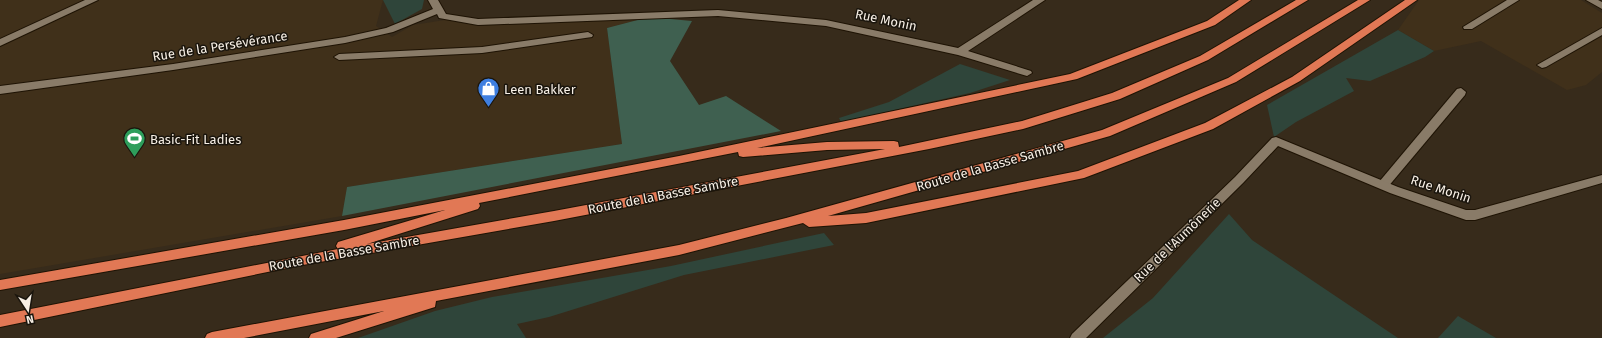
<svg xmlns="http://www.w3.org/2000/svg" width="1602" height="338" font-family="'Fira Sans',sans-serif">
<rect width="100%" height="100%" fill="#372b1b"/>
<g fill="#40301a">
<path d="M0,0H383L376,26L392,37L413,25L458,18L649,17L607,28L622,144L347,187L342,216L0,274Z"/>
<path d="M1419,0H1581L1602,13V72L1586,85L1567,90L1481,41L1434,51L1398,30Z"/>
</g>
<g fill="#2f453a">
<path d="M383,0H424L422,9L395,24Z"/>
<path d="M1398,30L1434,51L1425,57L1370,81L1346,78L1354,91L1296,122L1274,137L1267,105Z"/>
<path d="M960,64L1010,80L970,93L841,122L839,118L889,102Z"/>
<path d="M1229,214L1252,240L1398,338H1103L1153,298Z"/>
<path d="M824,233L834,245L684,275L549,317L517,324L526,338H358L435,311L492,297L671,266Z"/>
<path d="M1458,316L1496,338H1438Z"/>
</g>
<path fill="#3f6050" d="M649,17L692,21L670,61L699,105L726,96L781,131L342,216L347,187L622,144L607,28Z"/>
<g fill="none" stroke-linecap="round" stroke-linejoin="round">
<defs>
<g id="service">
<path d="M1507,0H1519L1472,29H1464L1463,27Z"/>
<path d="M1602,28V35L1546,67L1542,68L1537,65Z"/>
<path d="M588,32L593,35L592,37L482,53L339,60L334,57L339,54L482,47Z"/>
<path d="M1461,88L1466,92L1465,95L1387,188H1379L1377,185L1379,182L1457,89Z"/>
</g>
<g id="minor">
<path d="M85,0H98L0,46V39Z"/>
<path d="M428,0H438L446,14L478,19L718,10L826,20L958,48L1033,0H1045L968,51L1031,71L1032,73L1027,76L958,55L826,26L718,16L478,25L439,18L437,14L393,32L345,43L173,70L0,94V86L173,64L345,37L386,28L433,9Z"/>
<path d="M1276,137L1398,187L1466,210H1475L1602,175V183L1475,220H1466L1390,193L1278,146L1243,183L1086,338H1070L1072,334L1235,177L1272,138Z"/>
</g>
<path id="tertiary" d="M1586,0H1598L1602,2V9Z"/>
<g id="trunk">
<path d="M1239,0H1251L1215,25L1077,79L757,148L827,142L894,141L898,142L899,147L1022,121L1112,93L1200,56L1296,0H1308L1208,60L1120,99L1023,129L929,149L554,221L297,266L0,327V315L338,249L336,246L338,242L445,210L344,230L0,290V280L344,220L679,156L1070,74L1207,21ZM885,149L554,211L367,244L478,209L480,206L479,203L738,152L739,156L743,157L827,150Z"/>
<path d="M1358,0H1370L1236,82L1110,136L828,216L866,213L1078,171L1205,123L1292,77L1405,0H1417L1300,81L1213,129L1084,178L866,223L809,227L803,223L679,255L436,301L435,307L336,338H309L311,334L384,311L244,338H205L207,334L212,332L679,245L786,218L1102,130L1228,78Z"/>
</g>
</defs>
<use href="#service" stroke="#1e1304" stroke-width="2"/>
<use href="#minor" stroke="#1e1304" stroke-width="2"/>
<use href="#tertiary" stroke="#1e1304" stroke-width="2"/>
<use href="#trunk" stroke="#1e1304" stroke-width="2"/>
<use href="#service" fill="#897b68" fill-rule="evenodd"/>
<use href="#minor" fill="#897b68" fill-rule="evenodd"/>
<use href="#tertiary" fill="#897b68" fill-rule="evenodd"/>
<use href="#trunk" fill="#e17855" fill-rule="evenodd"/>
</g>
<defs>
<symbol id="shop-pin" viewBox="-11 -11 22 30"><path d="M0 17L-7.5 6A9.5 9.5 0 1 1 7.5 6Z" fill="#3f7fe0" stroke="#1a150d"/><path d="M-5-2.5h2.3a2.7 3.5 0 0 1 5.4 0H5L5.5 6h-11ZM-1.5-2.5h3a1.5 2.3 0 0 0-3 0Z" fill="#fff"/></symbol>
<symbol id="stadium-pin" viewBox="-11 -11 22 30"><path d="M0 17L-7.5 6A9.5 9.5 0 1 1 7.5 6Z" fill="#2e9e5b" stroke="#1a150d"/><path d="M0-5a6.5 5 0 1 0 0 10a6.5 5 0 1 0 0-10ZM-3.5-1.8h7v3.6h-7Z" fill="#fff"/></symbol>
</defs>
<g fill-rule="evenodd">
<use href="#shop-pin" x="476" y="76" width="25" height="34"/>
<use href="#stadium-pin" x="122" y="126" width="25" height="34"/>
</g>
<g text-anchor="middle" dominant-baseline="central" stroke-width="3" stroke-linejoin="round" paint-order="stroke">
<g font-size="13" fill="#f7efe5" stroke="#1a150d">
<text transform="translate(886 20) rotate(12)">Rue Monin</text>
<text transform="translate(220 46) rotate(-9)">Rue de la Persévérance</text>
<text transform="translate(990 166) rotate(-16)">Route de la Basse Sambre</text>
<text transform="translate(1441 189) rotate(18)">Rue Monin</text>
<text transform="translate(663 195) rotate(-11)">Route de la Basse Sambre</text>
<text transform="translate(1177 240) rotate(-44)">Rue de l'Aumônerie</text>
<text transform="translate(344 253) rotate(-10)">Route de la Basse Sambre</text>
</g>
<g font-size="13" fill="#f7efe5" stroke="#1a150d" text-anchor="start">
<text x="504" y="89">Leen Bakker</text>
<text x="150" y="139">Basic-Fit Ladies</text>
</g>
</g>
<g transform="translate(28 310) rotate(168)" stroke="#1a150d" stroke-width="3" paint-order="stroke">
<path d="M0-3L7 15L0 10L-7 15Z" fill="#f7efe5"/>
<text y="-6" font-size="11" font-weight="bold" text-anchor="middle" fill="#f7efe5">N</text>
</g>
</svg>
